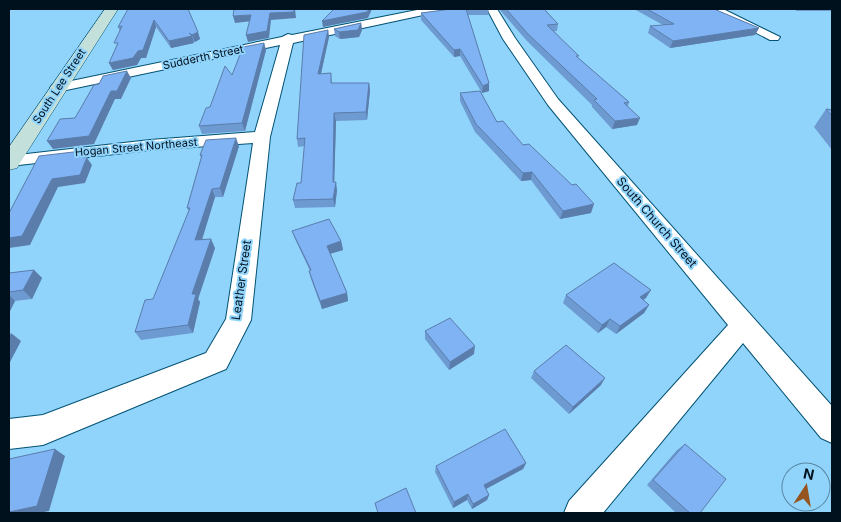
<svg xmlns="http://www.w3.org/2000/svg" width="841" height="522" font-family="Inter,sans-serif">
<rect width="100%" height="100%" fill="#91d4fb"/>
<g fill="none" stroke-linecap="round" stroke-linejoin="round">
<defs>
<g id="street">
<path d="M422,9H442L437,12L293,43L270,137L251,320L226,369L43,445L9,449V419L43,415L206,353L226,319L253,143L150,150L10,166L9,156L150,140L255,132L280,45L57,92L50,88L52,85L282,37L288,34L292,35Z"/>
<path d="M487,9H497L515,38L558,99L832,406V443L821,438L743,343L603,513H564L569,501L728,325L548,105L503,39Z"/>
<path d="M710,9H723L780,37L778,40H770Z"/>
</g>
<path id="secondary" d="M105,9H118L20,163L17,168L9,170V147Z"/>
</defs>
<use href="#street" stroke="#025273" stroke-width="2"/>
<use href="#secondary" stroke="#025273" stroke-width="1"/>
<use href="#street" fill="#fff" fill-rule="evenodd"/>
<use href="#secondary" fill="#c3e0da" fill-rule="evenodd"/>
</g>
<g fill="#6e9ad2">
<path d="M188,9L200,39L195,42L193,41L194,43L171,48L156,27L146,58H141L137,65L113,70L109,63L116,48L120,31L118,27Z"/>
<path d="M448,9H489L488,15H468L489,91L482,93L460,56L454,57L421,20V13L449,10Z"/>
<path d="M499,9H544L558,24L557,31H554L578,58L629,102L628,106L637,125L612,129L592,107V105L527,41Z"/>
<path d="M634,9H714L759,28L755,35L670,48L648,33L650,26L663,25Z"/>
<path d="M795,9H832V11H796Z"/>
<path d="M361,23L362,30L359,37L340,39L335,36L334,29Z"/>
<path d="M328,30L329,37L321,74L331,73L332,83H369L370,90L367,120L336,121L334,182L337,190L335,207L295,208L293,200L301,183L305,146L298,147L297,139Z"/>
<path d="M264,43L266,50L245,131L202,134L199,126L210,107L232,75Z"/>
<path d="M460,93L497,122L523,145L591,213L560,219L531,180L521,181L475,132L460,101Z"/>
<path d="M826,109L832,110V150L814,127Z"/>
<path d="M239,146L223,197H215L202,240L215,248L198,299L200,302L193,333L141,340L135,332L153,299L189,211L187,208L201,158L200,155Z"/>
<path d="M292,231L341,241L343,250L330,254L347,293L348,301L322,309L311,279L309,271H310L295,239Z"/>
<path d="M34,270L42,278L32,299L15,301L9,313V273Z"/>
<path d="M566,295L646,298L643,300L649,305L644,313L616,334L606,327L598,333L563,303Z"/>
<path d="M425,331L474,354L449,370L425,339Z"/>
<path d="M534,371L601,385L569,414L531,378Z"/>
<path d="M685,444L700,513H676L647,485L677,450Z"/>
<path d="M526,463L523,469L486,489L489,495L487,500L472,509L467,500L453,508L435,472L436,466Z"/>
</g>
<g fill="#5a7dab">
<path d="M295,9L296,18L271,20L269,38L248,42L246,35L270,13Z"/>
<path d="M369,9H372L368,18L323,27L322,21Z"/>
<path d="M251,15L252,21L235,23L233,16Z"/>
<path d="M154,20L156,27L146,58H141L137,65L113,70L109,63Z"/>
<path d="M361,23L362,30L359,37L340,39L339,32Z"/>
<path d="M759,28L755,35L670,48L673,41Z"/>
<path d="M328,30L329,37L319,82L318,74Z"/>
<path d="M198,32L200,39L195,42L192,35Z"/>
<path d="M192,36L194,43L171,48L169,41Z"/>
<path d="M264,43L266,50L245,131L242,123Z"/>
<path d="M460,49V56L454,57V50Z"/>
<path d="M127,71L131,78L121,99H115L94,144L53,149L47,141L111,91Z"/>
<path d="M369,83L370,90L367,120L366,112Z"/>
<path d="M489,83V91L482,93L483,86Z"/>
<path d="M334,113L336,121L334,190L333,182Z"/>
<path d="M640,118L637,125L612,129L615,121Z"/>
<path d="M236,138L239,146L223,197L220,188Z"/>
<path d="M82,151L92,165L85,183L58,187L30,245L9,248V238L52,179L82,157Z"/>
<path d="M532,172L531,180L521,181L523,173Z"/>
<path d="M336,182L337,190L335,207L333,199Z"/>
<path d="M212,189L215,197L199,249L195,240Z"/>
<path d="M594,204L591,213L560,219L563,211Z"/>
<path d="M211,239L215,248L198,299L200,302L193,333L188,325L192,294Z"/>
<path d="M341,241L343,250L329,254L327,246Z"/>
<path d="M34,270L42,278L32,299L23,290Z"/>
<path d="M651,290L646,298L635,306L640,297Z"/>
<path d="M347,293L348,301L322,309L320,301Z"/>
<path d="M9,295L15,301L9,313Z"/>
<path d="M649,305L644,313L616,334L620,326Z"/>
<path d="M610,319L606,327L598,333L602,325Z"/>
<path d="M11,333L21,341L9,364V338Z"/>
<path d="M475,346L474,354L449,370L450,362Z"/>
<path d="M605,378L601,385L569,414L573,407Z"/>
<path d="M55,449L65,456L49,511L39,513H9Z"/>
<path d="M526,463L523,469L482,491L484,485Z"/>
<path d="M468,494L467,500L453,508L454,502Z"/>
<path d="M489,495L487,500L472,509L473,504Z"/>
</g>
<g fill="#80b3f4" stroke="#5a7dab">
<path d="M128,9H188L198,32L192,35L189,33L192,36L169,41L154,20L143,50L138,51L133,58L109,63L118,43H114L122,26L118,27Z"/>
<path d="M234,9H294V12L270,13L267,31L246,35L251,15L233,16Z"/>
<path d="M334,9H369L367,12L322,21Z"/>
<path d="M451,9H475H466L489,83L483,86L460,49L454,50L421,13Z"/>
<path d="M506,9H544L558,24L547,25L579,56H576L629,102L624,103L640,118L615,121L594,100L597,99L528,34Z"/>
<path d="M647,9H714L759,28L673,41L650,26L674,24Z"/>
<path d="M361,23L358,30L339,32L334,29Z"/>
<path d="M328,30L318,74L331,73V83H369L366,112L334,113L333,182H336L333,199L293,200L297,183H301L305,138L297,139L304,35Z"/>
<path d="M264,43L242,123L199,126L206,108L210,107L225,66L232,75L243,47Z"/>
<path d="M127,71L117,91H111L89,136L47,141L60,119L75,118L94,85L99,84L103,76Z"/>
<path d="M480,91L497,122L503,121L523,145L529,144L572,185L576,184L594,204L563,211L532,172L523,173L476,124L460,93Z"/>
<path d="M826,109L832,110V116Z"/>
<path d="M236,138L220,188L212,189L195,240L211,239L192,294H196L188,325L135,332L145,300L153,299L190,208H187L202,155H200L206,140Z"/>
<path d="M82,151V157H87L80,175L52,179L22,236L9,238V213L39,156Z"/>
<path d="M329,219L341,241L327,246L347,293L320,301L309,271L311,270L292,231Z"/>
<path d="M614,263L651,290L640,297L649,305L620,326L610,319L602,325L566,295Z"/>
<path d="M34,270L23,290L9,292V273Z"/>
<path d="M450,318L475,346L450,362L425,331Z"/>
<path d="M566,345L605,378L573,407L534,371Z"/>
<path d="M505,429L526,463L484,485L489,495L473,504L468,494L454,502L436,466Z"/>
<path d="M685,444L726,479L700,513H690L653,480Z"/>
<path d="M55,449L37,506L9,512V459Z"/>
<path d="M406,488L416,513H378L375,503Z"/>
</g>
<g text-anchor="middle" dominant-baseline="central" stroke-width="4" stroke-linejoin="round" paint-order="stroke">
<g font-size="11" fill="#00111e" stroke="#91d4fb">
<text transform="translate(203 57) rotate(-12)">Sudderth Street</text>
<text transform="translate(59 86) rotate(-57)">South Lee Street</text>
<text transform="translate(136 147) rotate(-5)">Hogan Street Northeast</text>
</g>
<g font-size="12" fill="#00111e" stroke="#91d4fb">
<text transform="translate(657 222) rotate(49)">South Church Street</text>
<text transform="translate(241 280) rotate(-82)">Leather Street</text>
</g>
</g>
<rect width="841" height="522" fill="none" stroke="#00111e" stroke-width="20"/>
<g transform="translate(806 487) rotate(12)"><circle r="24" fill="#91d4fb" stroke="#5786a3"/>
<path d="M0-4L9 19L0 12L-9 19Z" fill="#955420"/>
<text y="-8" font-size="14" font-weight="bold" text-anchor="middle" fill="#00111e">N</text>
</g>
</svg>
